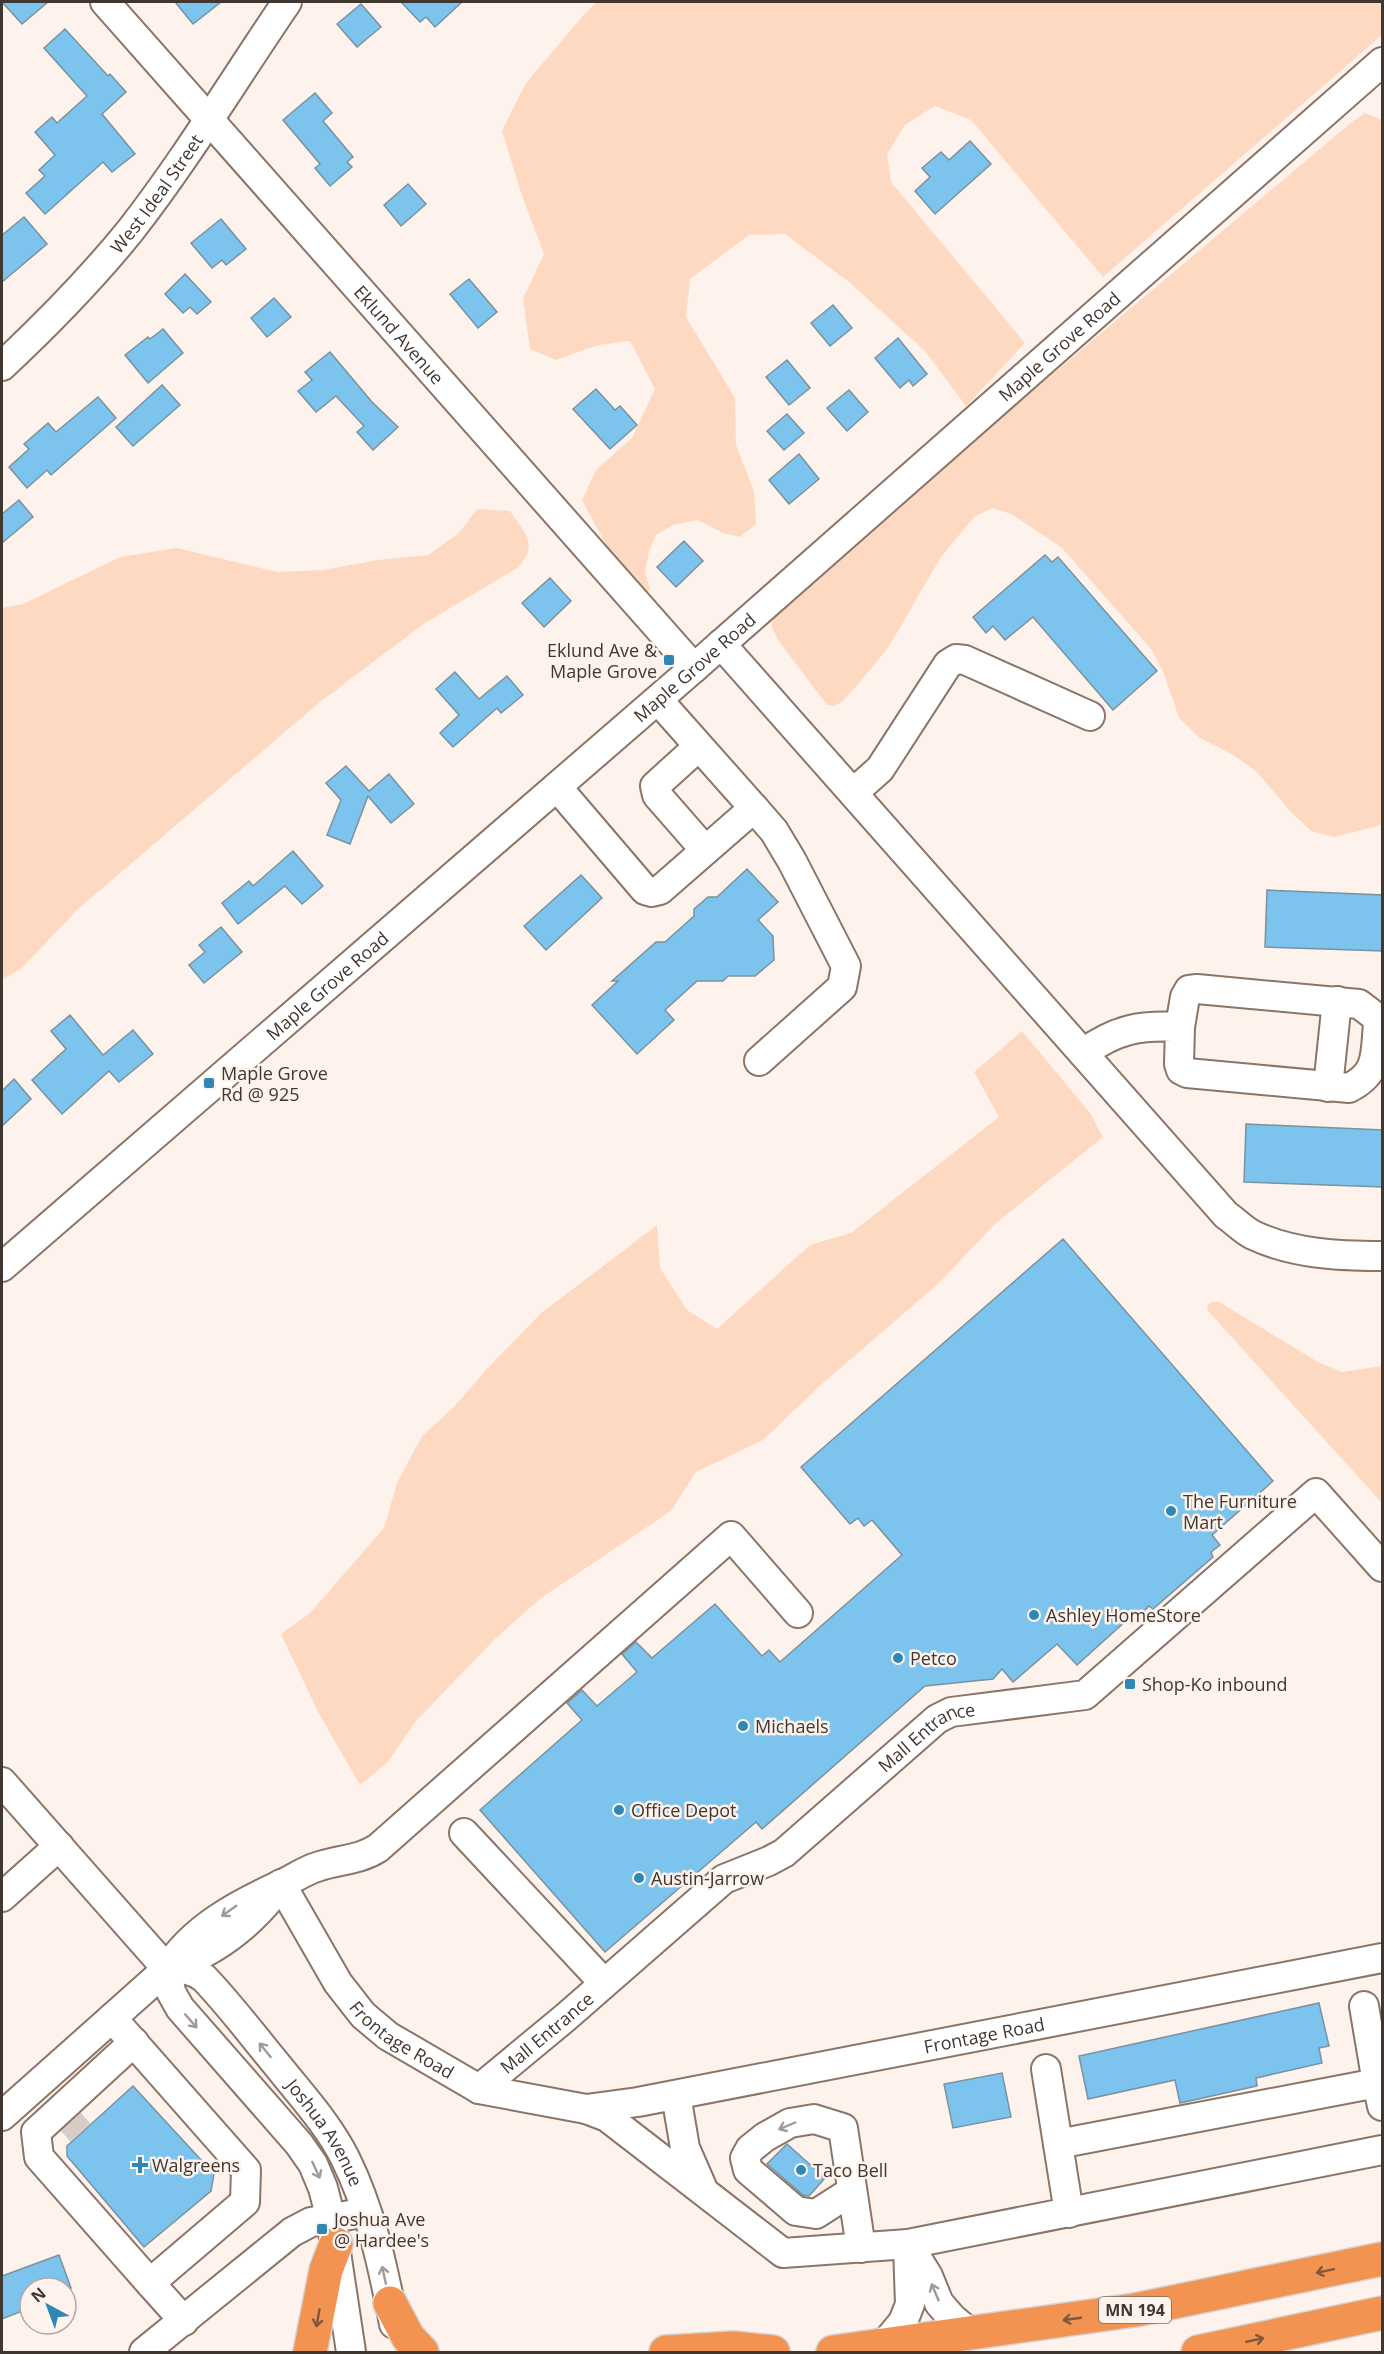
<svg xmlns="http://www.w3.org/2000/svg" width="1384" height="2354" font-family="'Open Sans',sans-serif">
<rect width="100%" height="100%" fill="#fdf3ec"/>
<g fill="#fed9c1">
<path d="M597,2H1382V35L1103,277L971,120L935,106L905,125L887,154L891,182L1025,343L966,406L925,351L849,282L785,234L749,235L690,279L686,317L735,398L736,445L754,491L756,524L740,537L723,533L697,520L673,525L656,535L649,551L645,572L650,590L640,597L616,563L582,500L596,470L632,438L655,389L630,341L598,345L556,360L530,349L523,299L544,254L521,193L502,131L526,83L586,12Z"/>
<path d="M1365,113L1382,120V825L1334,837L1311,831L1290,811L1256,771L1235,756L1200,738L1179,718L1163,671L1151,649L1061,547L1011,514L993,508L975,516L941,557L888,648L860,682L842,702L834,706L827,705L778,640L772,628L773,614L948,462L1353,121Z"/>
<path d="M477,509L510,511C526,535 538,542 519,567L425,623L320,702L78,909L22,968L2,980V608L23,604L120,557L177,548L277,572L323,570L378,560L428,555L459,533Z"/>
<path d="M1022,1031L1090,1113L1103,1137L995,1224L938,1284L823,1383L763,1440L696,1472L671,1511L541,1598L496,1638L415,1722L388,1762L360,1785L318,1712L281,1634L310,1613L384,1528L397,1483L422,1436L454,1407L484,1372L540,1314L657,1225L660,1268L687,1310L717,1329L810,1245L851,1233L999,1117L974,1072Z"/>
<path d="M1212,1302H1219L1318,1362L1342,1372L1382,1366V1503L1208,1311L1207,1306Z"/>
</g>
<g fill="#7cc4ee" stroke="#7a91a0" stroke-width="1.5">
<path d="M2,2H48L22,24Z"/>
<path d="M175,2H221L193,24Z"/>
<path d="M401,2H462L435,27L426,17L420,22Z"/>
<path d="M361,4L381,27L357,47L337,24Z"/>
<path d="M65,29L108,76L110,74L126,92L102,114L135,154L112,172L103,162L45,214L26,193L45,176L39,170L55,155L35,132L52,117L57,123L87,96L44,48Z"/>
<path d="M315,93L332,113L323,121L353,157L347,162L352,167L330,186L315,168L320,164L283,120Z"/>
<path d="M970,141L991,164L935,214L915,191L930,177L922,168L941,152L949,160Z"/>
<path d="M408,184L426,204L401,226L384,205Z"/>
<path d="M24,217L47,244L2,282V235Z"/>
<path d="M221,219L246,249L226,265L222,260L212,268L191,243Z"/>
<path d="M185,274L211,302L197,314L190,307L183,313L165,294Z"/>
<path d="M469,279L497,312L478,328L450,294Z"/>
<path d="M274,298L291,317L267,337L251,318Z"/>
<path d="M833,305L852,328L830,346L811,323Z"/>
<path d="M163,329L183,353L148,383L125,355L148,337L150,339Z"/>
<path d="M898,338L927,374L913,386L909,380L900,388L875,358Z"/>
<path d="M330,352L372,402L398,427L373,450L357,432L364,426L336,396L316,412L298,391L312,380L305,372Z"/>
<path d="M787,360L810,388L789,405L766,377Z"/>
<path d="M162,385L180,405L133,446L116,427Z"/>
<path d="M596,389L615,410L620,406L637,425L610,449L573,409Z"/>
<path d="M849,390L868,412L847,431L827,408Z"/>
<path d="M98,397L116,418L51,475L47,470L27,488L9,467L29,449L24,444L48,423L56,432Z"/>
<path d="M787,414L804,433L784,450L767,431Z"/>
<path d="M799,454L819,479L789,504L769,480Z"/>
<path d="M19,500L33,517L2,543V514Z"/>
<path d="M684,541L703,561L676,587L657,567Z"/>
<path d="M1045,555L1052,562L1058,557L1157,671L1113,710L1033,617L1005,640L993,626L986,633L973,617Z"/>
<path d="M550,578L571,601L544,627L522,603Z"/>
<path d="M455,672L479,699L507,676L523,695L501,713L497,708L453,747L440,733L459,715L436,689Z"/>
<path d="M346,766L369,791L389,774L414,804L391,823L368,796L350,844L327,835L341,800L326,783Z"/>
<path d="M293,851L323,886L302,904L285,886L238,924L222,903L249,881L253,886Z"/>
<path d="M747,869L778,902L758,920L773,936L774,960L755,976H728L723,981H697L665,1010L674,1020L637,1054L592,1005L618,981H612L656,942H665L694,916V909L708,897H717Z"/>
<path d="M581,875L602,898L546,950L524,926Z"/>
<path d="M1267,890L1383,895V951L1265,947Z"/>
<path d="M221,927L242,952L204,983L189,965L205,952L199,945Z"/>
<path d="M70,1015L103,1055L133,1030L153,1054L119,1082L109,1071L62,1114L32,1080L66,1049L51,1031Z"/>
<path d="M14,1079L31,1099L2,1126V1091Z"/>
<path d="M1246,1124L1383,1130V1187L1244,1182Z"/>
<path d="M1063,1239L1273,1481L1212,1535L1220,1545L1211,1552L1213,1557L1153,1609L1149,1606L1141,1614L1137,1611L1077,1665L1057,1644L1013,1682L1002,1669L993,1679L925,1686L762,1829L756,1822L605,1952L480,1810L582,1720L567,1703L582,1690L597,1706L637,1672L622,1654L636,1642L652,1658L715,1604L762,1656L769,1650L780,1662L902,1555L872,1520L864,1526L858,1518L850,1524L801,1467Z"/>
<path d="M1319,2003L1329,2046L1319,2048L1322,2063L1256,2078L1257,2086L1180,2103L1175,2080L1088,2099L1079,2056Z"/>
<path d="M1002,2073L1011,2117L953,2128L944,2084Z"/>
<path d="M133,2086L214,2174L211,2191L144,2247L67,2156V2146Z"/>
<path d="M787,2144L825,2178L809,2196L803,2195L767,2164Z"/>
<path d="M59,2255L71,2288H30V2308L2,2319V2276Z"/>
</g>
<g fill="none" stroke-linecap="round" stroke-linejoin="round">
<path stroke="#d7cdc7" stroke-width="28" stroke-dasharray="28 14" stroke-linecap="butt" d="M61,2131L81,2113"/>
<defs>
<g id="minor">
<path id="s1" d="M105,2L694,668"/>
<path id="s2" d="M2,366C47,324 91,279 130,231C187,158 235,78 287,2"/>
<path d="M721,644L1226,1215C1235,1221 1243,1230 1253,1235C1293,1254 1339,1256 1382,1256"/>
<path d="M698,747L655,786L657,795L705,850"/>
<path d="M557,787L645,890L652,892L660,890L754,808L658,700"/>
<path d="M853,793L880,769L948,664L956,659L965,660L1090,716"/>
<path d="M754,808L774,831L792,861L846,966L842,987L759,1061"/>
<path d="M1083,1053C1117,1029 1139,1025 1180,1027L1179,1064L1181,1070L1187,1073L1349,1088C1379,1073 1375,1054 1378,1024L1376,1017L1359,1004L1197,989L1189,990L1185,997L1180,1027"/>
<path d="M1328,1087L1337,1001"/>
<path id="s3" d="M2,1267L694,668L1382,62"/>
<path d="M2,1782L167,1969L171,1992L180,2008L299,2144L313,2164L323,2188L331,2219L351,2352"/>
<path d="M464,1833L604,1983"/>
<path id="s4" d="M281,1884L338,1983L363,2015L388,2036L479,2089L586,2109L607,2117L783,2253L908,2244L1382,2150"/>
<path d="M2,1897L59,1846"/>
<path d="M178,1965C216,1950 247,1927 272,1896"/>
<path id="s5" d="M167,1969C182,1968 192,1969 204,1978C230,2005 253,2036 278,2066C301,2095 328,2124 345,2158C371,2210 383,2267 394,2324"/>
<path d="M1364,2006L1377,2083"/>
<path d="M112,2018L246,2170L245,2202L150,2283L184,2321"/>
<path d="M134,2042L36,2132L39,2157L150,2283"/>
<path d="M1046,2069L1069,2213"/>
<path id="s6" d="M479,2089L566,2017L724,1879L769,1861L784,1853L937,1719L951,1712L1085,1695L1316,1493L1382,1567"/>
<path d="M676,2095L685,2148L702,2187"/>
<path id="s7" d="M586,2109L638,2102L1382,1958"/>
<path d="M2,2116L167,1969C193,1928 237,1905 280,1885C293,1879 304,1871 317,1867C339,1859 358,1861 378,1848L731,1536L798,1613"/>
<path d="M1058,2144L1377,2083L1382,2106"/>
<path d="M852,2191L816,2214L796,2211L748,2170L745,2158L750,2149L765,2137L790,2123L814,2119L843,2128L861,2248"/>
<path d="M908,2244L928,2276L939,2303L952,2318L970,2333"/>
<path d="M884,2345L903,2322L910,2304L908,2246"/>
<path d="M144,2352L292,2232L311,2222L350,2215"/>
</g>
<g id="highway">
<path d="M390,2303L408,2337L422,2352"/>
<path d="M310,2352L326,2270L336,2244"/>
<path d="M666,2352L733,2348L773,2352"/>
<path d="M833,2352L1135,2310L1382,2259"/>
<path d="M1198,2352L1382,2313"/>
</g>
</defs>
<use href="#minor" stroke="#8b7568" stroke-width="32"/>
<use href="#highway" stroke="#d5d3d2" stroke-width="36"/>
<use href="#minor" stroke="#fff" stroke-width="28"/>
<use href="#highway" stroke="#f29351" stroke-width="33"/>
</g>
<defs><path id="oneway-shaft" d="M-6 0H5M1.5-3L5.5 0L1.5 3" fill="none" stroke-width="1.6" stroke-linecap="round" stroke-linejoin="round" transform="scale(1.5)"/></defs>
<g stroke="#a09b98">
<use href="#oneway-shaft" transform="translate(229 1911) rotate(145)"/>
<use href="#oneway-shaft" transform="translate(191 2021) rotate(49)"/>
<use href="#oneway-shaft" transform="translate(265 2050) rotate(-129)"/>
<use href="#oneway-shaft" transform="translate(787 2126) rotate(157)"/>
<use href="#oneway-shaft" transform="translate(316 2170) rotate(65)"/>
<use href="#oneway-shaft" transform="translate(384 2275) rotate(-102)"/>
<use href="#oneway-shaft" transform="translate(935 2292) rotate(-113)"/>
</g>
<g stroke="#7f573c">
<use href="#oneway-shaft" transform="translate(1325 2271) rotate(168)"/>
<use href="#oneway-shaft" transform="translate(318 2318) rotate(100)"/>
<use href="#oneway-shaft" transform="translate(1072 2319) rotate(172)"/>
<use href="#oneway-shaft" transform="translate(1255 2340) rotate(-12)"/>
</g>
<g fill="#2f87b6" stroke="#fdf3ec" stroke-width="2">
<rect x="663" y="654" width="12" height="12" rx="3"/>
<rect x="203" y="1077" width="12" height="12" rx="3"/>
<circle cx="1171" cy="1511" r="6"/>
<circle cx="1034" cy="1615" r="6"/>
<circle cx="898" cy="1658" r="6"/>
<rect x="1124" y="1678" width="12" height="12" rx="3"/>
<circle cx="743" cy="1726" r="6"/>
<circle cx="619" cy="1810" r="6"/>
<circle cx="639" cy="1878" r="6"/>
<path d="M137 2156h6v6h6v6h-6v6h-6v-6h-6v-6h6z"/>
<circle cx="801" cy="2170" r="6"/>
<rect x="316" y="2223" width="12" height="12" rx="3"/>
</g>
<g text-anchor="middle" dominant-baseline="central" stroke-width="5" stroke-linejoin="round" paint-order="stroke">
<rect fill="#fdf3ec" stroke="#796f69" stroke-width="1.5" x="1099" y="2297" width="72" height="26" rx="4.5"/>
<g font-size="16" font-weight="bold" fill="#413731">
<text x="1135" y="2310">MN 194</text>
</g>
<g font-size="18" fill="#413731" stroke="#fdf3ec">
<text stroke="none"><textPath href="#s2" startOffset="232">West Ideal Street</textPath></text>
<text stroke="none"><textPath href="#s1" startOffset="444">Eklund Avenue</textPath></text>
<text stroke="none"><textPath href="#s3" startOffset="1402">Maple Grove Road</textPath></text>
<text stroke="none"><textPath href="#s3" startOffset="916">Maple Grove Road</textPath></text>
<text stroke="none"><textPath href="#s3" startOffset="430">Maple Grove Road</textPath></text>
<text stroke="none"><textPath href="#s6" startOffset="574">Mall Entrance</textPath></text>
<text stroke="none"><textPath href="#s6" startOffset="88">Mall Entrance</textPath></text>
<text stroke="none"><textPath href="#s7" startOffset="405">Frontage Road</textPath></text>
<text stroke="none"><textPath href="#s4" startOffset="201">Frontage Road</textPath></text>
<text stroke="none"><textPath href="#s5" startOffset="236">Joshua Avenue</textPath></text>
</g>
<g font-size="18" fill="#413731" stroke="#fdf3ec" text-anchor="start">
<text x="657" y="650" text-anchor="end">Eklund Ave &amp;<tspan x="657" dy="21">Maple Grove</tspan></text>
<text x="221" y="1073">Maple Grove<tspan x="221" dy="21">Rd @ 925</tspan></text>
<text x="1183" y="1501">The Furniture<tspan x="1183" dy="21">Mart</tspan></text>
<text x="1046" y="1615">Ashley HomeStore</text>
<text x="910" y="1658">Petco</text>
<text x="1142" y="1684">Shop-Ko inbound</text>
<text x="755" y="1726">Michaels</text>
<text x="631" y="1810">Office Depot</text>
<text x="651" y="1878">Austin-Jarrow</text>
<text x="152" y="2165">Walgreens</text>
<text x="813" y="2170">Taco Bell</text>
<text x="334" y="2219">Joshua Ave<tspan x="334" dy="21">@ Hardee's</tspan></text>
</g>
</g>
<rect width="1384" height="2354" fill="none" stroke="#413731" stroke-width="6"/>
<g transform="translate(48 2306) rotate(319)"><circle r="28" fill="#fdf3ec" stroke="#b2a8a1" stroke-width="1.5"/>
<path d="M0-4.5L10 22L0 15L-10 22Z" fill="#2f87b6"/>
<text y="-9" font-size="16" font-weight="bold" text-anchor="middle" fill="#413731">N</text>
</g>
</svg>
